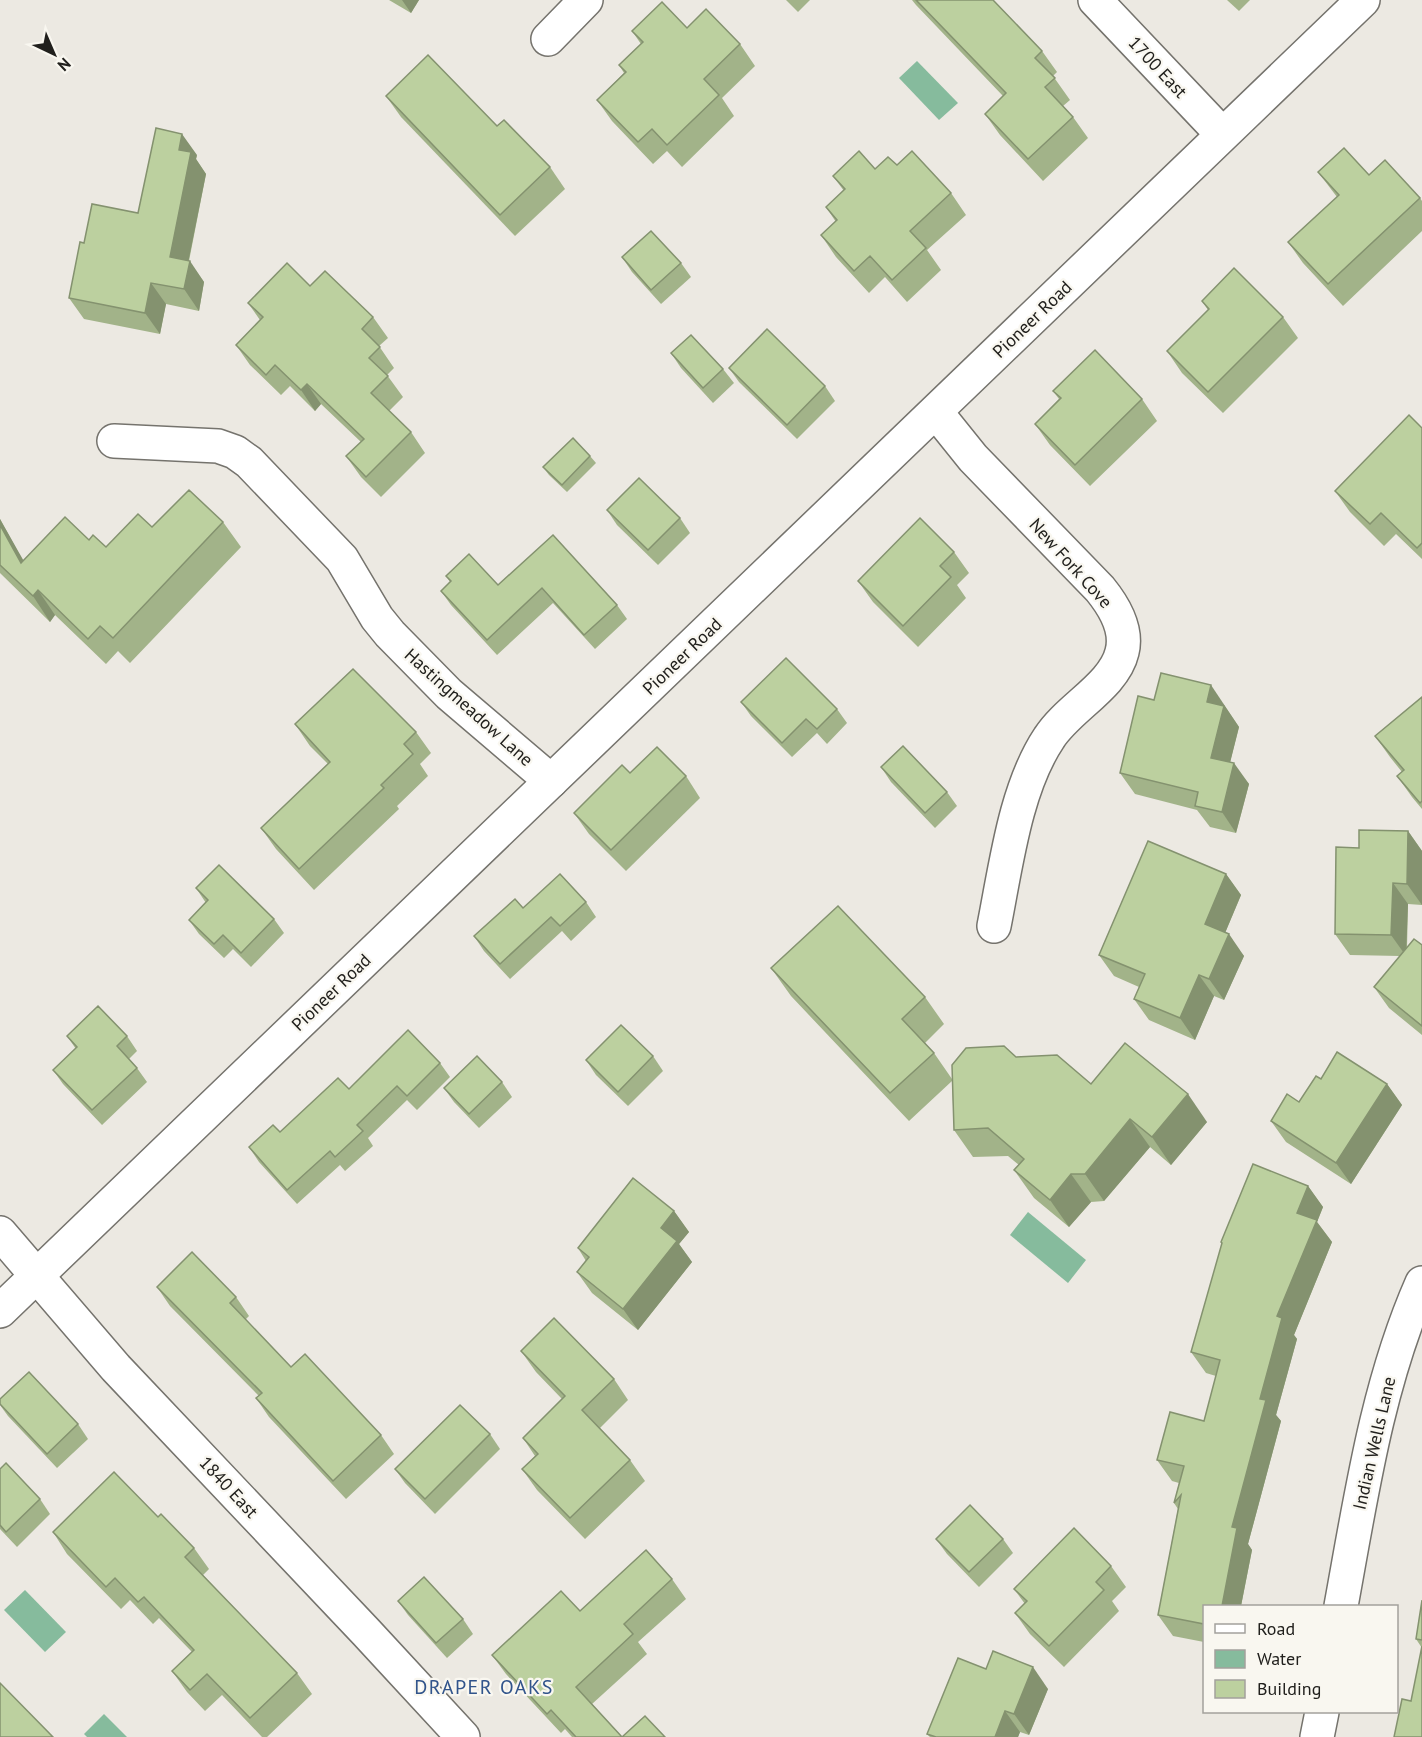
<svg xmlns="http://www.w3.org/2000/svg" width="1422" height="1737" font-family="'PT Sans',sans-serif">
<rect width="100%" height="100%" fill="#ece9e2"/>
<g fill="#86bb9d">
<path d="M917,61L958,103L939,120L899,78Z"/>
<path d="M1028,1212L1086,1260L1068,1283L1010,1235Z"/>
<path d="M25,1590L66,1632L45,1652L4,1610Z"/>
<path d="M104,1714L127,1737H87L84,1734Z"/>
</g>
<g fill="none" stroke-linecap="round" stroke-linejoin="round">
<defs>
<g id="minor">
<path d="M1095,0L1222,134"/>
<path d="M548,39L586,0"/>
<path d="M936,412L973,458L1100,589C1113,605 1128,629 1122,652C1114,686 1068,708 1049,738C1015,789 1006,866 994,926"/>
<path d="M114,441L218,446L235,452L249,462L342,559L377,618L390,634L449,694L551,781"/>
<path d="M0,1233L116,1368L366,1632L463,1737"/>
<path d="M1341,1606C1361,1497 1377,1385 1422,1283"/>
<path d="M1317,1737L1322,1712"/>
</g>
<path id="tertiary" d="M0,1311L1363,0"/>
</defs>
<use href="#minor" stroke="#75736d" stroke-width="36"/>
<use href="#tertiary" stroke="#75736d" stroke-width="36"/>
<use href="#minor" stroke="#fff" stroke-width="33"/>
<use href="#tertiary" stroke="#fff" stroke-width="33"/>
</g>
<g fill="#a2b389">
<path d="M389,0H419L411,13Z"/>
<path d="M786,0H810L798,12Z"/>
<path d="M912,0H993L1042,51L1057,72L1053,76L1070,100L1063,106L1073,117L1088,138L1043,181L1000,135L985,114L1003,96L916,5Z"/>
<path d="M1227,0H1250L1239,11Z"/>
<path d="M687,28L740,44L755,66L722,98L734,116L682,167L667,151L653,164L612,121L597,100L624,73L619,65L641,44L632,31Z"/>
<path d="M386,96L497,126L550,167L565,189L515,236L401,117Z"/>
<path d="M197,155L196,159L206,174L189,261L204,282L199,311L166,304L160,334L84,319L69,298L84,243L138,213Z"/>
<path d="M897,165L951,193L966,215L927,250L941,270L907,302L885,277L869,293L836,257L821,235L836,222L826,207L844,191L833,176Z"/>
<path d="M1318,172L1420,198L1422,201V231L1343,306L1303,263L1288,242L1337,197Z"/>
<path d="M622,257L681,263L691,277L661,304L632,272Z"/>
<path d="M310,286L373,317L388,338L379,346L394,368L387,375L403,397L389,411L411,432L425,453L381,497L361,477L346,456L361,442L321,404L315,411L290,386L281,395L250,365L236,345L260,320L248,303Z"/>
<path d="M1202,301L1283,317L1298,338L1223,413L1182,373L1167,351L1208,310Z"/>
<path d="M671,353L723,369L734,383L713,403L681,368Z"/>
<path d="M729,368L825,386L835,401L797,439L739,382Z"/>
<path d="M1053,391L1142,399L1157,421L1090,486L1050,445L1035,424L1059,399Z"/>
<path d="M1422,428V559L1396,534L1384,546L1350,512L1335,491Z"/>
<path d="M590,456L596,463L567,492L549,475L543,467Z"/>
<path d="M607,510L680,518L690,533L658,565L617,525Z"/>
<path d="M0,519L23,561L89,540L106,547L152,527L223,522L241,547L130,663L118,651L106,664L55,615L50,622L0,573Z"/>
<path d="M553,535L617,605L627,619L595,649L553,603L497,655L451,605L441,591L450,582L446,576L498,585Z"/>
<path d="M954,552L969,573L957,585L966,598L918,647L873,602L858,581Z"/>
<path d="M1422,697V809L1412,797L1397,776L1402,772L1390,757L1375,736Z"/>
<path d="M1154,700L1226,707V708L1239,727L1230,762L1249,784L1236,833L1210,827L1197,810L1135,794L1120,773Z"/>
<path d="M741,702L837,709L847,723L827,744L817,733L792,757L751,716Z"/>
<path d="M295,724L416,732L431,753L420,764L428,776L397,806L399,809L314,890L276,849L261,828L328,764L310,746Z"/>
<path d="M881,767L947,792L957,806L935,828L891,782Z"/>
<path d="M630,773L686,776L700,798L626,871L589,834L574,813Z"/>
<path d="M1408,831L1422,851V905L1408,904L1407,948L1422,945V1035L1389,1008L1374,987L1400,956L1350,955L1335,934L1359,848Z"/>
<path d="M1226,874L1241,895L1225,933L1244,956L1224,1000L1214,996L1195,1040L1149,1020L1134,999L1139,987L1114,976L1099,955Z"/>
<path d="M196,888L274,919L284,933L251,967L233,949L224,958L199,934L189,920L206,903Z"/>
<path d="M586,902L596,917L571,941L562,931L510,979L484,951L474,936L523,908Z"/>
<path d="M771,968L925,997L944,1024L925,1043L934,1053L952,1079L1016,1057L1091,1084L1207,1122L1171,1165L1150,1147L1104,1201L1091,1202L1069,1227L1034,1198L1014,1170L1019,1165L1008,1156L973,1157L954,1130L952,1081L909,1121L791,996Z"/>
<path d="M67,1036H127L137,1051L129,1059L137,1068L147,1082L102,1125L63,1084L53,1070L76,1049Z"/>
<path d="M653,1056L663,1071L628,1106L596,1075L586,1060Z"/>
<path d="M440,1063L450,1077L417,1110L407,1100L368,1138L373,1146L345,1171L340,1165L297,1204L259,1162L249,1147L280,1132L349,1089Z"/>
<path d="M1321,1079L1387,1084L1402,1105L1351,1184L1286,1142L1271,1121L1299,1102Z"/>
<path d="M502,1082L512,1097L479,1128L454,1102L444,1088Z"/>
<path d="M1308,1186L1323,1207L1317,1222L1332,1242L1294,1335L1297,1339L1276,1415L1281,1421L1248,1544L1252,1550L1241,1606H1204V1642L1173,1636L1158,1615L1178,1509L1174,1503L1179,1483L1172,1481L1157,1460L1204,1421L1216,1376L1206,1373L1191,1352L1222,1244L1221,1242Z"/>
<path d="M674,1211L689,1232L679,1244L692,1262L638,1330L592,1293L577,1272L586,1261L578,1248Z"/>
<path d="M157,1287L236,1297L249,1316L245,1320L291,1367L381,1435L394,1454L346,1499L269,1417L256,1398L259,1396L170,1306Z"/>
<path d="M521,1351L614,1379L628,1400L600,1428L630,1460L645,1481L585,1539L537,1490L522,1469L535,1456L523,1438L562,1399L536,1372Z"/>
<path d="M0,1399L78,1424L88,1439L57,1468L8,1416L0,1405Z"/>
<path d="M490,1434L500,1449L435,1514L405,1483L395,1469Z"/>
<path d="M0,1469L40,1499L50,1514L17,1547L0,1529Z"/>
<path d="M158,1517L194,1548L209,1569L203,1575L297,1673L312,1694L267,1737H262L222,1695L205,1711L187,1692L172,1671L192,1652L159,1618L153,1624L130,1600L121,1609L67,1554L53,1532Z"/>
<path d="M936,1539H1003L1013,1553L979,1587L947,1554Z"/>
<path d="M1111,1566L1126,1587L1112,1601L1119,1611L1064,1667L1030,1634L1015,1613L1025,1604L1014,1589Z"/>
<path d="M672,1579L686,1599L638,1642L647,1654L592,1704L622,1737H665H572L565,1729L561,1733L506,1674L492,1655L580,1611Z"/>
<path d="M1422,1600V1737L1411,1701L1422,1648L1416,1639Z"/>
<path d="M398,1601L463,1619L473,1634L447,1658L408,1615Z"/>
<path d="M986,1669L1048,1689L1029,1735L1020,1732L1018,1737H930L927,1734Z"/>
</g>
<g fill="#84926f">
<path d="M402,0H419L411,13Z"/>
<path d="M182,134L197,155L196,159L206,174L185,278L170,257L179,150Z"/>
<path d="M190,261L204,282L199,311L184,289Z"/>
<path d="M151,283L166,304L160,334L145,313Z"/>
<path d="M307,384L321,404L315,411L301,390Z"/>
<path d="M0,519L39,588L21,563L0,525Z"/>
<path d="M38,590L55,615L50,622L33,596Z"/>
<path d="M1211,685L1239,727L1226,779L1211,758L1207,702Z"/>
<path d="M1234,763L1249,784L1236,833L1222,812Z"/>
<path d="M1408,831L1422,851V905L1407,884Z"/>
<path d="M1226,874L1241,895L1220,945L1205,924Z"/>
<path d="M1393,883L1408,904L1406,956L1391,935Z"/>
<path d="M1229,934L1244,956L1224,1000L1209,979Z"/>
<path d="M1199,975L1214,996L1195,1040L1180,1018Z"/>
<path d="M1387,1084L1402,1105L1351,1184L1336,1163Z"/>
<path d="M1188,1094L1207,1122L1171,1165L1152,1137Z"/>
<path d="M1130,1119L1150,1147L1104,1201L1085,1174Z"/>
<path d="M1071,1174L1091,1202L1069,1227L1050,1200Z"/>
<path d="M1308,1186L1323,1207L1317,1222L1332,1242L1294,1335L1297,1339L1276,1415L1281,1421L1248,1544L1252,1550L1241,1606H1222L1232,1527L1277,1316L1297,1213Z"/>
<path d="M674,1211L689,1232L679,1244L692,1262L638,1330L623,1309L661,1228Z"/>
<path d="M1033,1667L1048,1689L1029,1735L1014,1714Z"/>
<path d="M1005,1711L1020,1732L1018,1737H995Z"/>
</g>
<g fill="#bcd09f" stroke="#84926f" stroke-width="1.5">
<path d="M916,0H993L1042,51L1035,58L1055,78L1045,87L1073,117L1028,159L985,114L1006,93Z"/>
<path d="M662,2L687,28L706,9L740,44L704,79L719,95L667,145L652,129L638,142L597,100L626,72L619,65L643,42L632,31Z"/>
<path d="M428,55L497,126L504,120L550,167L500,215L386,96Z"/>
<path d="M156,128L182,134L179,150L191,152L170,257L190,261L184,289L151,283L145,313L69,298L80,242L84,243L92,204L138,213Z"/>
<path d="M1344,148L1369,175L1385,160L1420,198L1328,284L1288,242L1339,195L1318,172Z"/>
<path d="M859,151L875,169L888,157L897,165L912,151L951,193L910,231L926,248L892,280L870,256L854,271L821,235L837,220L826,207L845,189L833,176Z"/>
<path d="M651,231L681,263L651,290L622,257Z"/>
<path d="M287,263L310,286L325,271L373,317L362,329L380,347L369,358L388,376L371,393L411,432L366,477L346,456L364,439L307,384L301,390L275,365L266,375L236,345L263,317L248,303Z"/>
<path d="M1234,268L1283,317L1208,392L1167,351L1209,309L1202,301Z"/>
<path d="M767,329L825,386L787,425L729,368Z"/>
<path d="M691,335L723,369L703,388L671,353Z"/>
<path d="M1095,350L1142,399L1075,465L1035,424L1061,398L1053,391Z"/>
<path d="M1409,415L1422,428V543L1417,548L1381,513L1370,524L1335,491Z"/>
<path d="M573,438L590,456L562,485L543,467Z"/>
<path d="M639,478L680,518L648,550L607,510Z"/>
<path d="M189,490L223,522L113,638L100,626L88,639L38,590L33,596L0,565V525L21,563L65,517L89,540L93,535L106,547L138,514L152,527Z"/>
<path d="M920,518L954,552L940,566L951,577L903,626L858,581Z"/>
<path d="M553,535L617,605L584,635L542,588L487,640L441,591L451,581L446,576L469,554L498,585Z"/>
<path d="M786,658L837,709L817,729L806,719L782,743L741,702Z"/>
<path d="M353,669L416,732L404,744L413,754L381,785L384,788L299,869L261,828L330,762L295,724Z"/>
<path d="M1161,673L1211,685L1207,702L1224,706L1211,758L1234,763L1222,812L1195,806L1198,792L1120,773L1138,696L1154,700Z"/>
<path d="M1422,697V801L1420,803L1397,776L1404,770L1375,736Z"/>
<path d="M903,746L947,792L925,813L881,767Z"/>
<path d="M657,747L686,776L611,850L574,813L622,765L630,773Z"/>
<path d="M1359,830L1408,831L1407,884L1393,883L1391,935L1335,934L1336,847L1359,848Z"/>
<path d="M1148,841L1226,874L1205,924L1229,934L1209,979L1199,975L1180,1018L1134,999L1145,974L1099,955Z"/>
<path d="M219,865L274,919L241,953L223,935L214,944L189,920L208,900L196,888Z"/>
<path d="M560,874L586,902L560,926L551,917L500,964L474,936L515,899L523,908Z"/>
<path d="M838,906L925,997L902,1019L934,1053L890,1093L771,968Z"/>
<path d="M1414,939L1422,945V1026L1374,987Z"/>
<path d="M98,1006L127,1036L117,1046L137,1068L92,1110L53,1070L77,1047L67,1036Z"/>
<path d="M621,1025L653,1056L618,1092L586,1060Z"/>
<path d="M408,1030L440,1063L407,1096L397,1086L357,1125L363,1131L335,1157L330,1151L287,1190L249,1147L273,1125L280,1132L338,1078L349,1089Z"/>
<path d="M1125,1043L1188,1094L1152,1137L1130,1119L1085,1174H1071L1050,1200L1014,1170L1024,1159L988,1128L954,1130L952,1065L966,1048L1004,1046L1016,1057L1057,1055L1091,1084Z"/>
<path d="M1337,1052L1387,1084L1336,1163L1271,1121L1287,1094L1299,1102L1316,1076L1321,1079Z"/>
<path d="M477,1056L502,1082L469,1114L444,1088Z"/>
<path d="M1253,1164L1308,1186L1297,1213L1317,1220L1277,1316L1282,1318L1260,1399L1266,1400L1232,1527L1237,1528L1222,1606H1204V1624L1158,1615L1181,1495L1174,1503L1184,1466L1157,1460L1170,1412L1204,1421L1220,1360L1191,1352L1222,1243L1221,1242Z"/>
<path d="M633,1178L674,1211L661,1228L677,1241L623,1309L577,1272L589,1257L578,1248Z"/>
<path d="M192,1252L236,1297L230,1303L291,1367L305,1354L381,1435L333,1481L256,1398L262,1393L157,1287Z"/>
<path d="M554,1318L614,1379L582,1410L630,1460L570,1518L522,1469L538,1454L523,1438L565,1396L521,1351Z"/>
<path d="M29,1372L78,1424L47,1454L0,1404V1399Z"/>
<path d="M460,1405L490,1434L425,1499L395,1469Z"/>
<path d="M6,1463L40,1499L6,1532L0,1525V1469Z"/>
<path d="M114,1472L158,1517L161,1514L194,1548L185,1557L297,1673L250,1718L207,1674L190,1690L172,1671L194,1650L144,1597L138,1602L115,1578L106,1587L53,1532Z"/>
<path d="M970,1505L1003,1539L969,1572L936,1539Z"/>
<path d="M1074,1528L1111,1566L1096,1582L1104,1590L1049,1646L1015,1613L1027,1601L1014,1589Z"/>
<path d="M646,1550L672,1579L624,1624L633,1634L576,1687L622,1737L645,1716L665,1737H576L551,1710L547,1714L492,1655L561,1591L580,1611Z"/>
<path d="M424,1577L463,1619L436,1643L398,1601Z"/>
<path d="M1422,1600V1640L1416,1639Z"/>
<path d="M1422,1646V1737H1394L1402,1699L1411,1701Z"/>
<path d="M993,1651L1033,1667L1014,1714L1005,1711L995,1737H936L927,1734L958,1658L986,1669Z"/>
<path d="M0,1683L53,1737H0Z"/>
</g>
<g text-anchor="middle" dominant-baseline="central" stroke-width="4.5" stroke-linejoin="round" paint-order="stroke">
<g font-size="18" fill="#21201d" stroke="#f9f7f0">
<text transform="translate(1158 67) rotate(47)">1700 East</text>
<text transform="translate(1032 319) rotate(-44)">Pioneer Road</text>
<text transform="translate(1071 563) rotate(48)">New Fork Cove</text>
<text transform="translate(682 656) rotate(-44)">Pioneer Road</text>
<text transform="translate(469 707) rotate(42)">Hastingmeadow Lane</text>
<text transform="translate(331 992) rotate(-44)">Pioneer Road</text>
<text transform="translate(1374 1443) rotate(-77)">Indian Wells Lane</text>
<text transform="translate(229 1487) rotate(47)">1840 East</text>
</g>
<g font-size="20" letter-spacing="1.5" fill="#31548b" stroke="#f9f7f0">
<text x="484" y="1687">DRAPER OAKS</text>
</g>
</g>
<rect x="1203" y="1605" width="195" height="108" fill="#f9f7f0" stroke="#a3a19c" stroke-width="1.5"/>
<rect x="1215" y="1624" width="30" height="9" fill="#ffffff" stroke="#a3a19c" stroke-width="1.5"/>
<text x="1257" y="1635" font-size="18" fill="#21201d">Road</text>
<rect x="1215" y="1650" width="30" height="18" fill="#86bb9d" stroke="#a3a19c" stroke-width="1.5"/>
<text x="1257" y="1665" font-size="18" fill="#21201d">Water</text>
<rect x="1215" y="1680" width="30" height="18" fill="#bcd09f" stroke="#a3a19c" stroke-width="1.5"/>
<text x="1257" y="1695" font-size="18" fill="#21201d">Building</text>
<g transform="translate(54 54) rotate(136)" stroke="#f9f7f0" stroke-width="4.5" paint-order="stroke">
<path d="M0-4.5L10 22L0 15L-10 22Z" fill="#21201d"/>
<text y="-9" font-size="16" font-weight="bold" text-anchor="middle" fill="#21201d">N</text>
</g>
</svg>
